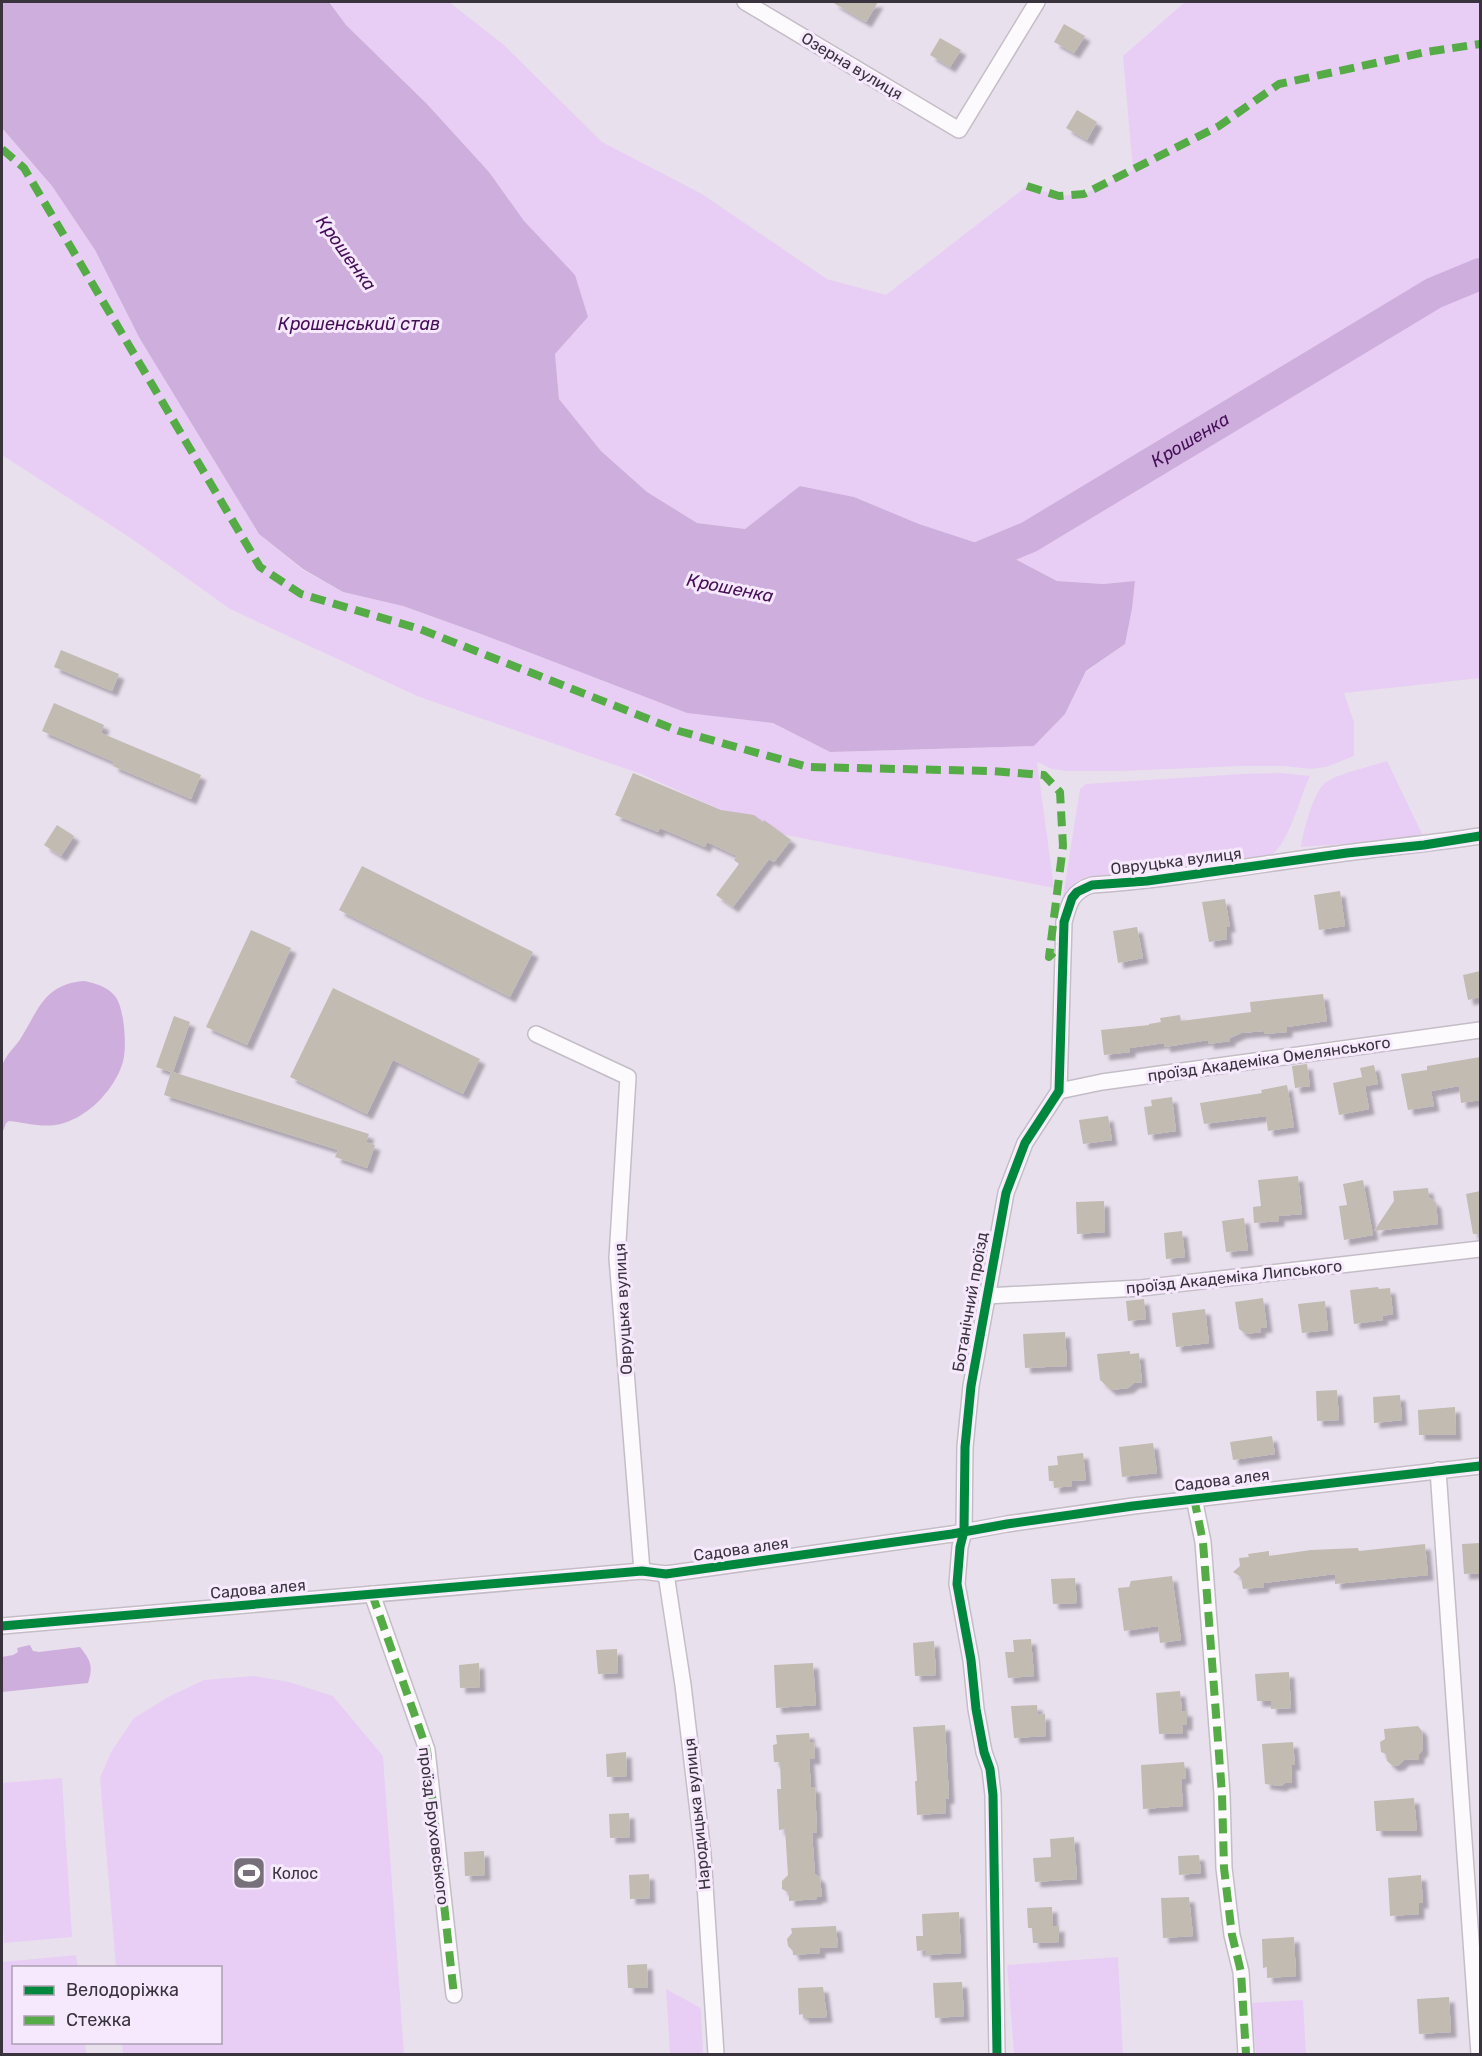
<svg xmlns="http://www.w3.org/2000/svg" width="1482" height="2056" font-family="Rubik,sans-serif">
<defs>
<filter id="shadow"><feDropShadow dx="5.5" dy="5.5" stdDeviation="1.5" flood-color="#0004"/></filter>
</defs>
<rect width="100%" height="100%" fill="#e9e0ed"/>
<g fill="#e8cef4">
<path d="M329,2H449L504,45L602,142L702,194L827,279L886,295L1027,186L1059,196L1084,194L1133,170L1123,56L1185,2H1480V678L1344,693L1354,722V756L1326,767L1311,769L1284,766H1242L1121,771H1067L1052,769L1037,762L1054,888L771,832L641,774L417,696L230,609L132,539L2,455V128L52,186L95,250L140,339L259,534L303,570L343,592L403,606L481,634L687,713L773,723L830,752L1034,746L1065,714L1086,672L1125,644L1135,581L1103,584L1057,581L998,550L919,524L854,497L801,486L745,529L697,523L647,492L601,451L559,399L555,354L588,317L489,172L427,104L346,25Z"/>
<path d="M1387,761L1424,838L1301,847C1303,832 1313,793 1325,783C1336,774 1372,766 1387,761Z"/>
<path d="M1281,773L1310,776C1298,801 1290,844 1267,859L1147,876L1086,878L1076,882L1063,897L1080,789L1086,784L1241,774Z"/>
<path d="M254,1676L289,1682L333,1696L383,1756L404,2054H123L122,2043L220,2042V1968L116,1967L100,1778L111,1752L134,1718L170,1696L204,1680Z"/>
<path d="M62,1778L72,1937L4,1943L2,1912V1783Z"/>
<path d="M76,1955L78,1967L14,1968V2042L85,2043L86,2054H2V1962Z"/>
<path d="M1118,1957L1123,2054H1014L1007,1965Z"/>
<path d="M666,1989L699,2007L701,2010L703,2054H670Z"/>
<path d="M1303,2000L1306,2054H1256L1251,2003Z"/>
</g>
<g fill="#ceaedc">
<path d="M2,2H329L346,25L427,104L489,172L524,221L575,275L588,317L555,354L559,399L601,451L647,492L697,523L745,529L800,486L854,497L919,524L998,550L1057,581L1103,584L1135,581L1132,608L1125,644L1086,671L1065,714L1034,746L830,752L773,723L687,713L481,634L403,606L343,592L303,569L259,534L140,339L95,250L52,186L2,128Z"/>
<path d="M84,981C94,983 106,986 113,994C120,1001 121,1010 123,1019C125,1034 127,1056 120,1070C111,1092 88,1116 64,1123C46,1129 27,1123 9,1121L6,1123L2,1134C1,1115 0,1086 2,1068C3,1058 13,1049 19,1041C38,1012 43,984 84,981Z"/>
<path d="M30,1645L33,1651L39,1652L80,1647C90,1660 94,1666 88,1683L2,1692V1657L13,1655L18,1652L17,1648Z"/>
</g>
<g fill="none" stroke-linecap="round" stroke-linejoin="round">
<path stroke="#ceaedc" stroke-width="32" id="s1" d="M959,566L1029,537L1434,293L1480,274"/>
</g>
<g fill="#c1bbb2" filter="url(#shadow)">
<path d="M832,2H878L866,22Z"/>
<path d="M1064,24L1085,36L1074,53L1054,42Z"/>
<path d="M940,38L961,50L950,67L930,55Z"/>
<path d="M1077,110L1097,122L1087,140L1066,128Z"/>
<path d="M61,650L119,674L112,691L54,667Z"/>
<path d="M54,703L104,725L101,733L201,775L191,799L113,766L114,762L42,731Z"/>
<path d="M633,773L721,810L754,815L763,822L764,820L791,840L774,862L769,859L733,907L716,895L739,864L734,860L737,856L707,842L705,847L660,828L658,832L615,815Z"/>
<path d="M57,825L74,836L61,856L44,845Z"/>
<path d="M362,866L533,952L510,997L339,910Z"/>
<path d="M1340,891L1345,926L1319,930L1314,895Z"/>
<path d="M1225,899L1230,927H1226L1227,939L1209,942L1202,902Z"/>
<path d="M1137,927L1143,958L1118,963L1113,931Z"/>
<path d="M251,930L291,948L247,1045L206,1027Z"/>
<path d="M1480,971V997L1468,1000L1463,975Z"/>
<path d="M333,988L480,1059L463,1094L393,1060L367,1114L290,1077Z"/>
<path d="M1323,994L1327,1021L1287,1027V1032L1264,1034V1031L1241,1033L1230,1038V1041L1208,1044V1040L1165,1047L1164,1043L1130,1048V1052L1104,1055L1101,1030L1149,1025V1024L1161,1022L1160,1018L1180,1015L1181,1021L1251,1012L1250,1002Z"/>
<path d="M174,1016L190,1022L173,1072L369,1134L366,1142L375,1145L367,1168L335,1157L338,1150L164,1095L171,1072L156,1067Z"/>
<path d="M1480,1057V1100L1461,1103L1459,1086L1431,1091L1434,1106L1408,1110L1401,1074L1427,1070V1066Z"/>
<path d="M1307,1064L1310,1086L1295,1088L1292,1066Z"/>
<path d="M1374,1065L1378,1084L1365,1086L1369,1109L1339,1115L1333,1083L1362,1077L1360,1068Z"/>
<path d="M1287,1085L1294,1127L1268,1131L1266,1116L1204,1124L1200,1103L1262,1093L1261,1090Z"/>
<path d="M1172,1097L1176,1131L1148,1135L1144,1107L1152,1106L1151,1100Z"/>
<path d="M1108,1116L1112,1140L1083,1144L1079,1120Z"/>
<path d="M1298,1176L1302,1214L1279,1216V1221L1254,1223L1253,1207L1261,1206L1258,1180Z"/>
<path d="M1363,1180L1373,1235L1344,1240L1339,1206L1347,1205L1343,1184Z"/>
<path d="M1428,1188L1429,1197L1436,1203L1438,1224L1374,1231L1394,1201L1393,1191Z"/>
<path d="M1480,1191V1234H1473L1466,1194Z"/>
<path d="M1104,1201L1105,1232L1077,1234L1076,1202Z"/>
<path d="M1244,1218L1248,1250L1226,1252L1222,1221Z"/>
<path d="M1182,1231L1185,1257L1166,1259L1164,1233Z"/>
<path d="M1378,1287L1379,1289L1390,1288L1393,1314L1382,1316L1383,1320L1354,1324L1350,1290Z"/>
<path d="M1263,1298L1267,1327L1260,1328L1261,1332L1246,1334L1239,1329L1235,1302Z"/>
<path d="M1144,1299L1146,1319L1128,1321L1126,1301Z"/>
<path d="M1325,1301L1328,1330L1302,1333L1298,1304Z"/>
<path d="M1205,1309L1209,1343L1176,1347L1172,1313Z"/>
<path d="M1065,1332L1067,1366L1025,1368L1023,1334Z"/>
<path d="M1130,1351V1354L1139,1353L1142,1382L1134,1383L1128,1388L1111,1390L1100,1380L1097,1354Z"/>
<path d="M1337,1390L1339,1420L1317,1421L1316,1391Z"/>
<path d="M1400,1395L1402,1420L1374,1423L1373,1397Z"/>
<path d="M1455,1407L1456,1435H1419L1418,1410Z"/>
<path d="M1272,1436L1275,1454L1233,1460L1230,1442Z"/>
<path d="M1153,1443L1157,1473L1122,1477L1119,1447Z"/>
<path d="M1083,1453L1086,1480L1072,1481V1486L1054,1488V1481H1049L1048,1466L1058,1465L1057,1456Z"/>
<path d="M1480,1543V1573L1464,1574L1462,1544Z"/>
<path d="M1425,1544L1428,1575L1335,1584V1574L1264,1583V1587L1243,1589L1241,1577L1233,1572L1240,1566L1239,1558L1249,1557L1248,1554L1269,1551V1556L1311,1550L1358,1548L1359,1551Z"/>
<path d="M1172,1576L1181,1640L1160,1643L1158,1626L1124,1631L1118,1588L1129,1587L1131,1581Z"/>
<path d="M1075,1578L1077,1603L1053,1604L1051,1579Z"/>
<path d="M1031,1639L1034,1676L1008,1678L1005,1652H1014L1013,1640Z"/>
<path d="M934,1641L936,1675L915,1676L913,1643Z"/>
<path d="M617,1649L618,1673L598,1674L596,1650Z"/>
<path d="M479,1663L480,1687L460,1688L459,1665Z"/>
<path d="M813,1663L816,1705L776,1708L774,1665Z"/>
<path d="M1289,1672L1291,1708L1271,1709V1701H1257L1255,1674Z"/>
<path d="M1180,1691L1182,1711H1187V1725H1182L1183,1733L1159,1734L1156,1693Z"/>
<path d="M1037,1705L1038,1715L1045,1714L1046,1736L1014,1738L1011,1706Z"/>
<path d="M945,1725L949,1798L945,1799L946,1813L917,1815L915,1781H917L913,1727Z"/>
<path d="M1418,1726L1422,1731L1423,1750L1419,1754V1759L1404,1760L1399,1765L1393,1766L1387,1761L1386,1754L1381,1752L1380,1742L1385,1739L1384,1729Z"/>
<path d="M809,1733L810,1742H814L815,1759H809L811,1787H815L817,1832L812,1833L815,1874L820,1878L822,1897H817V1899L789,1901V1893L782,1889V1881L788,1875L785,1829L779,1830L777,1789H781L780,1762H774L773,1745L777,1744L776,1735Z"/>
<path d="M1293,1742L1295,1765H1291L1292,1783H1285L1281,1786L1265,1784L1262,1744Z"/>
<path d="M626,1752L627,1776L607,1777L606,1754Z"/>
<path d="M1184,1762L1186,1778L1181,1779L1183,1806L1143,1809L1141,1765Z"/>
<path d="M1414,1798L1417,1831H1376L1374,1801Z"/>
<path d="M629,1813L630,1837L610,1838L609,1814Z"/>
<path d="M1074,1837L1077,1879L1035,1882L1033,1858L1051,1857L1050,1839Z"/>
<path d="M484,1851L485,1875L465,1876L464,1852Z"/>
<path d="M1199,1855L1201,1873L1179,1875L1178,1856Z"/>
<path d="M649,1874L650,1898L630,1899L629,1875Z"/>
<path d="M1421,1875L1423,1903H1419V1914L1390,1916L1388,1878Z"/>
<path d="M1189,1897L1193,1936L1163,1938L1161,1898Z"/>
<path d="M1052,1907L1053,1927L1059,1926V1942L1033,1943L1032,1928H1028L1027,1908Z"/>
<path d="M959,1912L961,1953L925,1955V1950L917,1951L916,1936H923L922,1914Z"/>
<path d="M836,1926L838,1947L820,1948V1953L793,1955V1951L788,1946L787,1939L792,1933L791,1928Z"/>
<path d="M1294,1937L1296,1976L1267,1978V1967L1263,1968L1262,1939Z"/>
<path d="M647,1964L648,1988H628L627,1965Z"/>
<path d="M962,1982L964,2016L935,2018L933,1983Z"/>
<path d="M823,1987L827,2017L803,2018V2014L799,2015L798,1988Z"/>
<path d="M1449,1997L1451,2032L1419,2034L1417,1999Z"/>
</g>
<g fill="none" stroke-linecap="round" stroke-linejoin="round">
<defs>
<g id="minor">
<path d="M745,2L959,130L1037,2"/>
<path d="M536,1034L628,1077L617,1258L642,1571"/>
<path d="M1059,1091L1064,922C1069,903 1072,891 1092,885C1177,879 1260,864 1345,853C1390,847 1435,843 1480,836"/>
<path d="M1059,1091L1102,1082L1480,1030"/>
<path d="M986,1296L1141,1288L1480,1249"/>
<path d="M1438,1470L1479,2054"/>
<path d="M1194,1498L1203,1542L1222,1794L1224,1868L1232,1935L1241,1972L1246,2054"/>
<path d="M666,1574L683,1685L703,1854L716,2054"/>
<path d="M372,1594L427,1750L454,1995"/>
<path d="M2,1626L642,1571L666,1574L952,1534L1007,1524L1133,1506L1480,1466"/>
<path d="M997,2054L993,1795L990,1769L984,1752L976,1709L971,1660L957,1584L960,1547L964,1531L965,1447L971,1386L1006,1193L1025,1143L1059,1091"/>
</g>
</defs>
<use href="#minor" stroke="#c4bdc7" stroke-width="18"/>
<use href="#minor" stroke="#fcfafc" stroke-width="15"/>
<g stroke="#55ac46" stroke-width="8" stroke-dasharray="15 8" stroke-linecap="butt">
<path d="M2,149L24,168L260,567L301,594L420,629L679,731L808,767L991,771L1044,775L1060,792L1063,846L1049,957L1063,943"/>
<path d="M1027,186L1059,196L1084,194L1219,126L1279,84L1426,52L1480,44"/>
<path d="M1194,1498L1203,1542L1222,1794L1224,1868L1232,1935L1241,1972L1246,2054"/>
<path d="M372,1594L427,1750L454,1995"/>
</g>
<defs>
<g id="cycleway">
<path d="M2,1626L642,1571L666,1574L952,1534L1007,1524L1133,1506L1480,1466"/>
<path d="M997,2054L993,1795L990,1769L984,1752L976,1709L971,1660L957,1584L960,1547L964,1531L965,1447L971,1386L1006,1193L1025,1143L1059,1091L1064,922L1072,898L1077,892L1092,885L1147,881L1347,853L1424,845L1480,836"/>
</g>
</defs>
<use href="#cycleway" stroke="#f7e9fd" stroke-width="13"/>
<use href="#cycleway" stroke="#00873e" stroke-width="9"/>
</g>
<defs>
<symbol id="stadium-square" viewBox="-11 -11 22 22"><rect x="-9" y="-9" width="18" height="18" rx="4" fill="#77707b" stroke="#f7e9fd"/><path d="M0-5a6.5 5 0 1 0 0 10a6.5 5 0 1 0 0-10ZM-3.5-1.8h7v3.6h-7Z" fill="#fff"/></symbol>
</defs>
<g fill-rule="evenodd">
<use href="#stadium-square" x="230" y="1854" width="38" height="38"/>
</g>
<g text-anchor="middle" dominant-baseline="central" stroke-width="6" stroke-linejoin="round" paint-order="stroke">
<g font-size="16" fill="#39333d" stroke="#f7e9fd">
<text transform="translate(852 66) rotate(31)">Озерна вулиця</text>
<text transform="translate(1176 861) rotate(-7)">Овруцька вулиця</text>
<text transform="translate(1269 1059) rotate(-8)">проїзд Академіка Омелянського</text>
<text transform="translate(1234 1277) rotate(-6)">проїзд Академіка Липського</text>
<text transform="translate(970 1302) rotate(-80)">Ботанічний проїзд</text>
<text transform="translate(623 1309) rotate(-93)">Овруцька вулиця</text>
<text transform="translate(1222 1480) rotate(-7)">Садова алея</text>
<text transform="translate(741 1549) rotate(-8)">Садова алея</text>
<text transform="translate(258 1589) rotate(-5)">Садова алея</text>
<text transform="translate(697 1814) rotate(-96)">Народицька вулиця</text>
<text transform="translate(434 1826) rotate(83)">проїзд Бруховського</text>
</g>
<g font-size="16" fill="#39333d" stroke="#f7e9fd" text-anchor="start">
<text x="272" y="1873">Колос</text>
</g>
<g font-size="18" font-style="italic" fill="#450f58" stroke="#f7e9fd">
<text transform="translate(346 253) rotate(54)">Крошенка</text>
<text x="359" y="324">Крошенський став</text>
<text stroke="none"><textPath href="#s1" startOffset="264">Крошенка</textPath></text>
<text transform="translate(730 588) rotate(11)">Крошенка</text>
</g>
</g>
<rect width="1482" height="2056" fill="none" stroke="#39333d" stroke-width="6"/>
<rect x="12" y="1966" width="210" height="78" fill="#f7e9fd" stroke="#aba0b0" stroke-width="1.5"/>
<rect x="24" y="1986" width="30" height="9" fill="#00873e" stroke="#aba0b0" stroke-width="1.5"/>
<text x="66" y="1996" font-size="18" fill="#39333d">Велодоріжка</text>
<rect x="24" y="2016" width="30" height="9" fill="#55ac46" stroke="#aba0b0" stroke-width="1.5"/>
<text x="66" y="2026" font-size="18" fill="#39333d">Стежка</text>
</svg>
